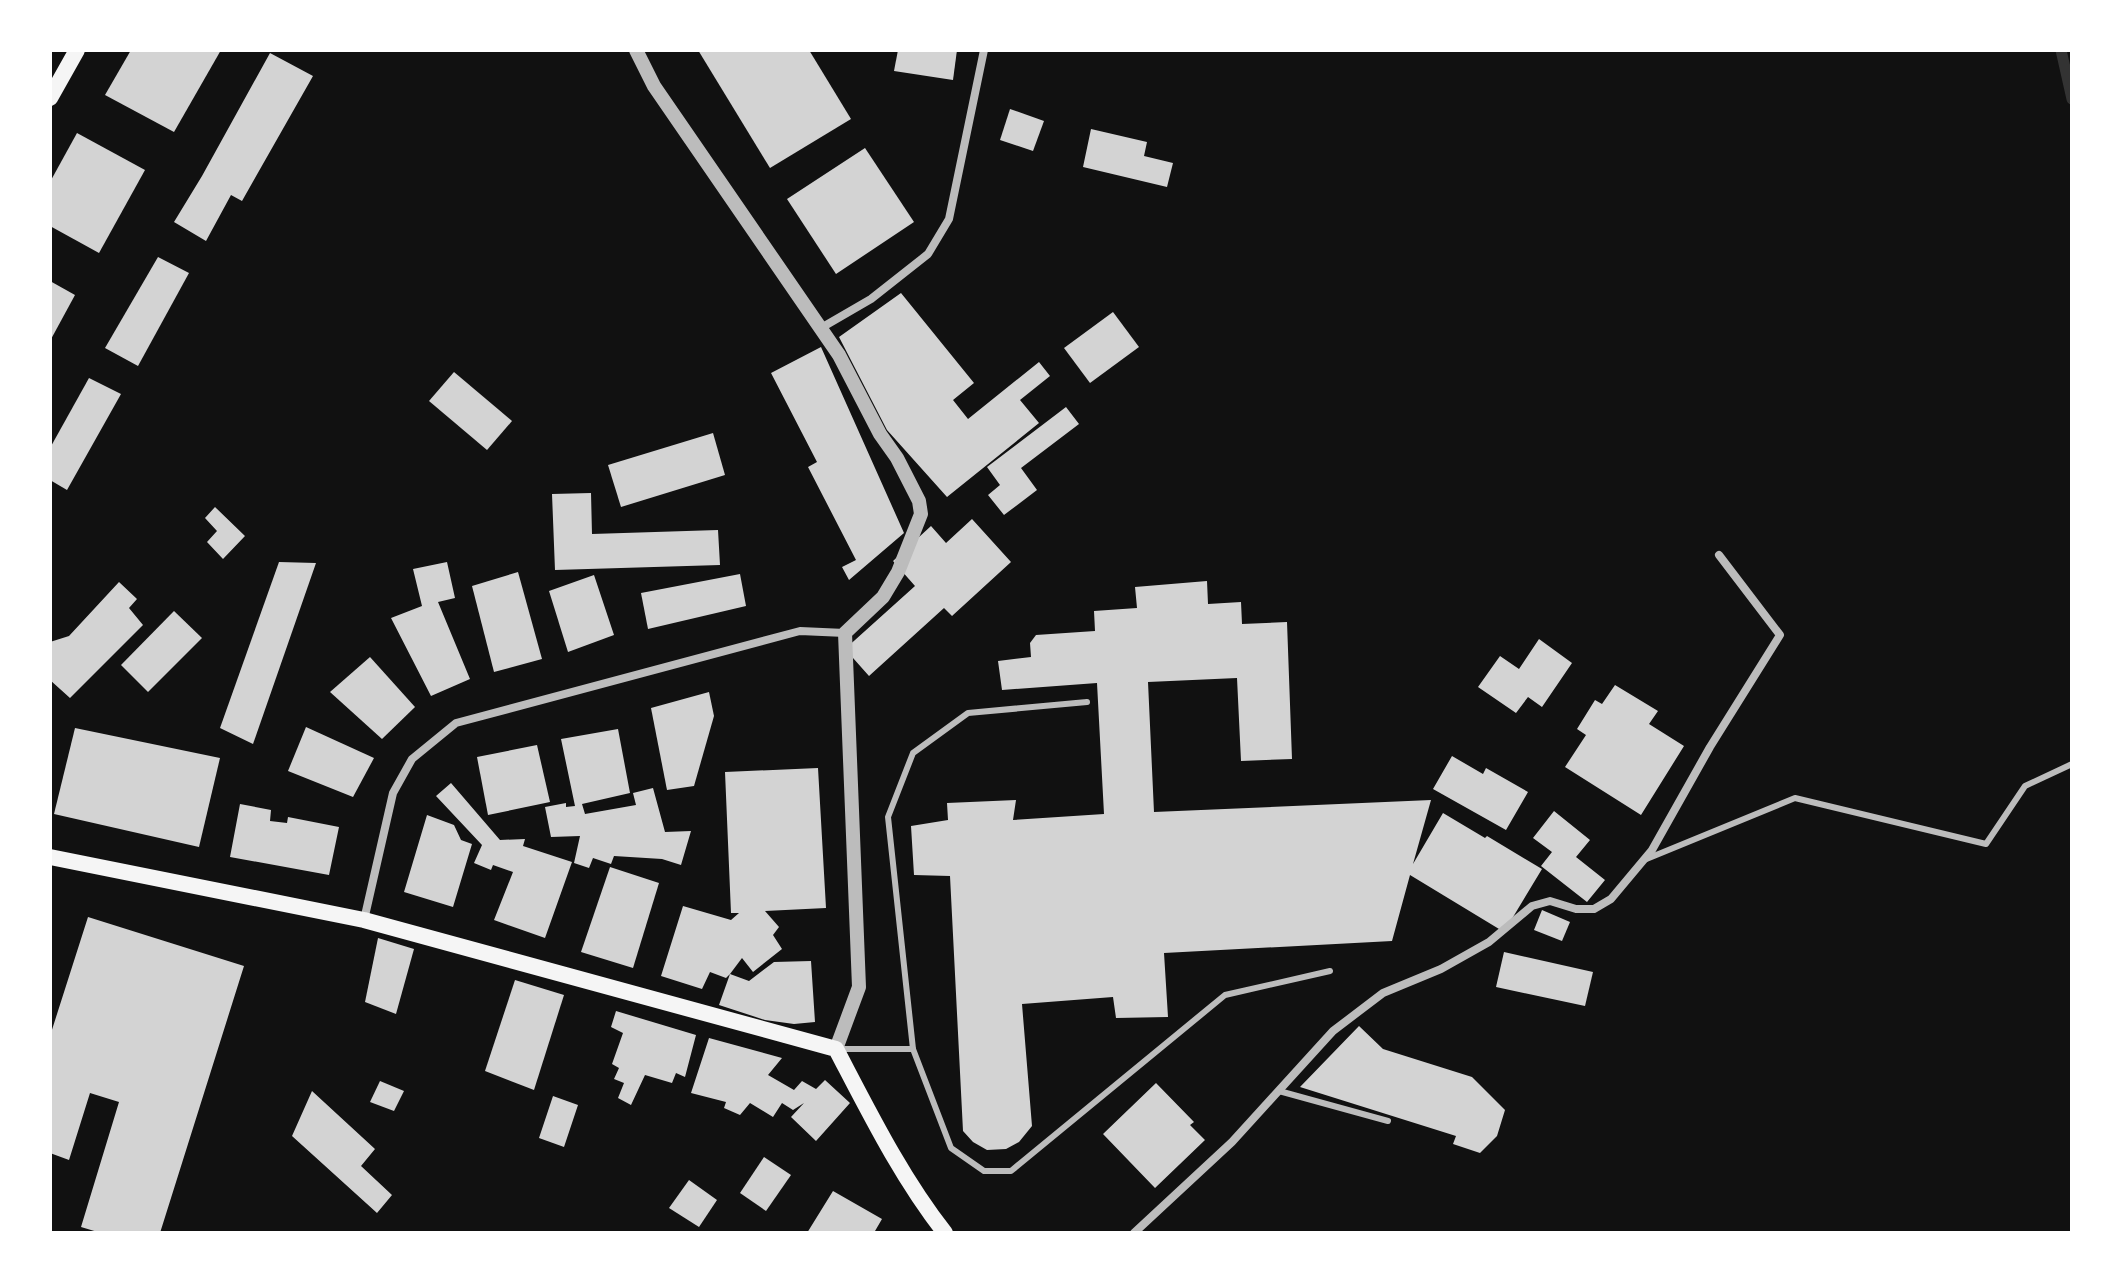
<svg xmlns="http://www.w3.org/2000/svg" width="2122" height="1283" font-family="Overpass,sans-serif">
<rect width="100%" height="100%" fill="#111"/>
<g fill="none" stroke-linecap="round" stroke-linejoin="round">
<path stroke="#333" stroke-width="11" d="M2061,50L2072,99"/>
</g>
<g fill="#d3d3d3">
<path d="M131,50H221L174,132L105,95Z"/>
<path d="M698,50H809L851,119L770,168Z"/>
<path d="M898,50H957L953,80L894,71Z"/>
<path d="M270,53L313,76L242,201L231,195L206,241L174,222L202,176Z"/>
<path d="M1010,109L1044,121L1033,151L1000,140Z"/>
<path d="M1091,129L1147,142L1144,156L1173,163L1167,187L1083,167Z"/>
<path d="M77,133L145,170L99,253L50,226V182Z"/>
<path d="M865,148L914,222L836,274L787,199Z"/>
<path d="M158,257L189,273L138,366L105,348Z"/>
<path d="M50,281L75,295L50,341Z"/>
<path d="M901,293L974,383L953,400L968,419L1039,362L1050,376L1020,400L1039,423L947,497L887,430L839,337Z"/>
<path d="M1113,312L1139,347L1090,383L1064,348Z"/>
<path d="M821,347L904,533L849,580L842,567L856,560L808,467L817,462L771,373Z"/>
<path d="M454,372L512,421L487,450L429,401Z"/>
<path d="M89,378L121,394L67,490L50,480V448Z"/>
<path d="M1066,407L1079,424L1021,468L1037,490L1004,515L988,495L1000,485L987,467Z"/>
<path d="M713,433L725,475L621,507L608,465Z"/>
<path d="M591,493L592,534L718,530L720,565L555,570L552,494Z"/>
<path d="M215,507L245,536L223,559L207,542L217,531L205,518Z"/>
<path d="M972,519L1011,562L952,616L944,608L869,676L845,649L915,586L893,561L931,526L946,543Z"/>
<path d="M279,562L316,563L253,744L220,728Z"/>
<path d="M447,562L455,598L438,602L470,679L431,696L391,618L422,606L413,569Z"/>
<path d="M518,572L542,659L494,672L472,586Z"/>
<path d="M740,574L746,606L648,629L641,593Z"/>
<path d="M594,575L614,635L568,652L549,591Z"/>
<path d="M1207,581L1208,604L1241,602L1242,624L1287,622L1292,759L1241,761L1237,678L1148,682L1154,812L1431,800L1413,864L1443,813L1485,838L1487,836L1542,869L1504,932L1410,875L1392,941L1164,953L1168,1017L1116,1018L1113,997L1022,1004L1032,1126L1019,1142L1006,1149L987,1150L973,1142L963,1131L950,876L914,875L911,826L948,820L947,803L1016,800L1013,820L1104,814L1097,683L1002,690L998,661L1031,657L1030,643L1036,635L1095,631L1094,611L1137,608L1135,587Z"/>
<path d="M119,582L137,599L129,608L143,625L70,698L50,680V642L69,636Z"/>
<path d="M174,611L202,638L148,692L121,665Z"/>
<path d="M1539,639L1572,663L1542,707L1528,697L1516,713L1478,687L1500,656L1519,669Z"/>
<path d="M370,657L415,707L382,739L330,692Z"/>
<path d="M1615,685L1658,711L1649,724L1684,746L1641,815L1565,767L1586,735L1577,729L1595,700L1602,704Z"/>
<path d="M709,692L714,716L694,786L667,790L651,708Z"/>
<path d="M306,727L374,758L353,797L288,771Z"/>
<path d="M75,728L220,758L199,847L54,814Z"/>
<path d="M618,729L630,793L582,804L585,814L636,805L633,793L653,788L665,832L691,831L681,865L662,859L614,856L611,864L593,858L589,868L574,863L580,836L551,837L545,807L566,803V807L575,806L561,739Z"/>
<path d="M537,745L550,802L488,815L477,757Z"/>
<path d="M1452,756L1483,774L1486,768L1528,792L1506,830L1433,789Z"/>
<path d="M818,768L826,908L765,911L779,927L773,935L782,949L753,972L742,958L730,974L749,981L774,962L811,961L815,1022L794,1024L765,1020L719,1005L730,974L726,978L710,972L702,989L661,976L683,906L731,920L739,913H731L725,772Z"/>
<path d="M451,783L500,840L525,839L523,846L572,862L545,938L494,920L513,872L493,865L491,870L474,863L482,845L436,796Z"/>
<path d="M240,804L271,810L270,821L287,823L288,817L339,827L329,875L230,857Z"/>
<path d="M1554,811L1590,840L1576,857L1605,880L1587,902L1541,866L1552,852L1533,838Z"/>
<path d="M427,815L454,825L461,840L472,844L453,907L404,892Z"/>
<path d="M610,867L659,883L633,968L581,952Z"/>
<path d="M1542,910L1570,922L1562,941L1534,930Z"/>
<path d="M88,917L244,966L160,1233H101L81,1227L119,1102L90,1093L69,1160L50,1153V1036Z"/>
<path d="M378,938L414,949L396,1014L365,1002Z"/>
<path d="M1504,952L1593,972L1585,1006L1496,987Z"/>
<path d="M515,980L564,995L534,1090L485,1071Z"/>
<path d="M616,1011L696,1035L685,1077L676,1073L672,1083L645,1075L631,1105L618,1098L624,1083L614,1079L619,1068L612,1064L623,1033L611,1027Z"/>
<path d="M1359,1026L1383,1049L1472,1077L1505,1110L1497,1136L1480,1153L1453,1144L1456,1136L1300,1087Z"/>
<path d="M709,1038L782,1058L768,1075L794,1090L802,1081L816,1089L825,1080L850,1103L816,1141L791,1117L804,1103L793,1110L782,1103L773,1117L750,1103L740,1115L724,1108L726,1102L691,1093Z"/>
<path d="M380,1081L404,1091L394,1111L370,1102Z"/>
<path d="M1156,1083L1194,1122L1190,1125L1205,1140L1155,1188L1103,1134Z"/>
<path d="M312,1091L375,1149L361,1166L392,1195L377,1213L292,1136Z"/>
<path d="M553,1096L578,1105L564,1147L539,1138Z"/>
<path d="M764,1157L791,1175L766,1211L740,1193Z"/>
<path d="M689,1180L717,1200L699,1227L669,1208Z"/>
<path d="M833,1191L882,1219L875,1231L879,1233H807Z"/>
</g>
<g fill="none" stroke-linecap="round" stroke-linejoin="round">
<g stroke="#bcbcbc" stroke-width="6">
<path d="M1644,860L1795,798L1986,844L2025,786L2072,764"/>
<path d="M839,1049H913L951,1148L984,1171H1011L1225,995L1330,971"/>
<path d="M913,1049L888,817L913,753L968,713L1087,702"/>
<path d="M1279,1091L1388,1121"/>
</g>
<g stroke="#bcbcbc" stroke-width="8">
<path d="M821,328L871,299L928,254L949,219L984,50"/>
<path d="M364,920L393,793L412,759L456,723L800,631L845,633"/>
<path d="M1134,1233L1232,1142L1333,1031L1383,993L1441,969L1489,942L1532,906L1550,901L1576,909H1594L1611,899L1652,850L1710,747L1780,635L1719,555"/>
</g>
<path stroke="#bcbcbc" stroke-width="14" d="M636,50L654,86L839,355L880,434L897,458L919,501L921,514L898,572L883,597L845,633L859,987L836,1049"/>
<g stroke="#f5f5f5" stroke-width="16">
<path d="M50,98L77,50"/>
<path d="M50,857L364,920L836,1049C869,1112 901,1177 945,1233"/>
</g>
</g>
<rect width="2122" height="1283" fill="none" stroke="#ffffff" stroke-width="104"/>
</svg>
